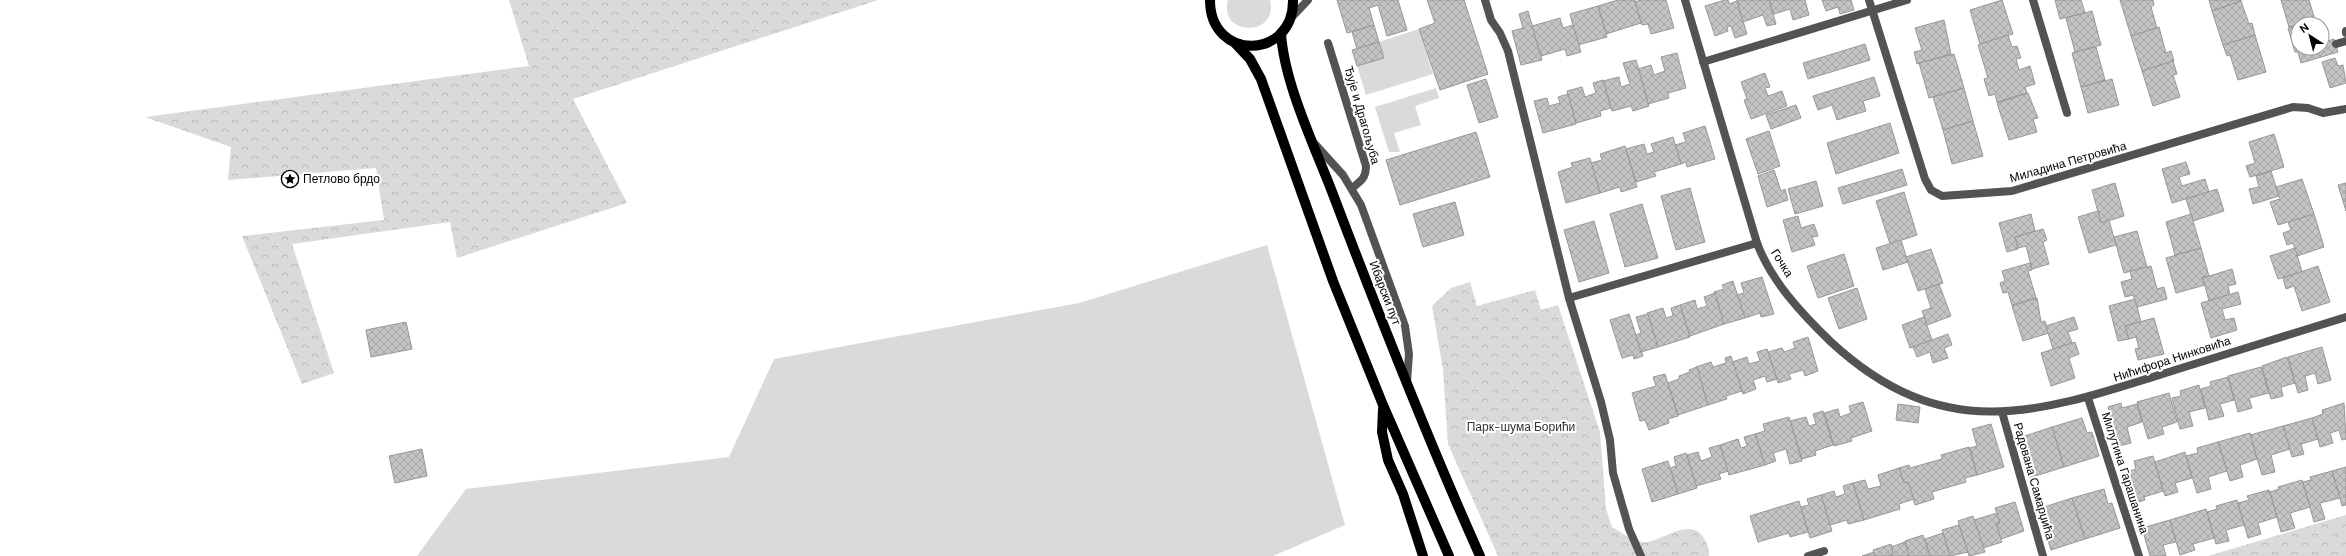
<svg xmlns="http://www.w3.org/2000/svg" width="2346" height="556" font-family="'DM Sans',sans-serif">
<defs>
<pattern id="forest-crowns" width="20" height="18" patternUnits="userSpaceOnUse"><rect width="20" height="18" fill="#dadada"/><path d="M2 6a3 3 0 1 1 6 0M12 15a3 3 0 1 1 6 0" fill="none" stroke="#b9b9b9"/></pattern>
<pattern id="building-cross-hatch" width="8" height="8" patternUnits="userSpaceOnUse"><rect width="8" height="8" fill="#c3c3c3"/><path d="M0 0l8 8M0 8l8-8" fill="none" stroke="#a6a6a6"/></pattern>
</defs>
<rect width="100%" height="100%" fill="#fff"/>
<g fill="#dadada">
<path d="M1228,0H1270C1279,37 1218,37 1228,0Z"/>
<path d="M1419,29L1433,74L1366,95L1357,66L1384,58L1379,42Z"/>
<path d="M1436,88L1439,98L1415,106L1421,125L1394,133L1400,152H1389L1375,107Z"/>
<path d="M1267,245L1345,525L1273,556H417L466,489L729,457L774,359L1079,303Z"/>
</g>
<g fill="url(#forest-crowns)">
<path d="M509,0H878L573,99L627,203L457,258L450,222L292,244L334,373L302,384L242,236L384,220L376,168L228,180L231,147L145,117L529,66Z"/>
<path d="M1470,282L1477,306L1535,290L1541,310L1558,305L1600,432L1606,509L1612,527C1621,532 1632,540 1642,542C1658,546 1692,511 1706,542C1708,547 1710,550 1709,556H1498L1448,444L1443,369L1432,306L1451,288Z"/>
<path d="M2346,515V556H2208Z"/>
</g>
<g fill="url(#building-cross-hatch)" stroke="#979797">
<path d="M1337,0H1398L1407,30L1387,36L1378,5L1369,8L1374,25L1347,33Z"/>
<path d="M1427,0H1464L1488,74L1440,90L1419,29L1435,23Z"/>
<path d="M1618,0H1635L1641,23L1606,34L1598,6Z"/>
<path d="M1641,0H1666L1674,28L1651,34L1648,24L1642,25L1635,2Z"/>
<path d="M1725,0H1728L1729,4L1737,1L1747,34L1735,38L1731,26L1727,27L1728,31L1715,36L1705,6Z"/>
<path d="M1737,0H1769L1776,24L1767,26L1763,15L1743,22Z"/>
<path d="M1769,0H1805L1809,15L1793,20L1790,9L1774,14Z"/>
<path d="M1822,0H1851L1854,10L1840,14L1838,7L1826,11Z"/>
<path d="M2002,0L2013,34L1980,44L1970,10Z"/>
<path d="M2055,0H2081L2085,13L2060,19Z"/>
<path d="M2120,0H2153L2154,5L2151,7L2157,28L2131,36Z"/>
<path d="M2209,0H2241V1L2212,11Z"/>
<path d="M2281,0H2309L2315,20L2289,27Z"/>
<path d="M2241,1L2249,24L2252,23L2255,35L2223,45L2212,11Z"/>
<path d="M1598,6L1607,37L1578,45L1570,14Z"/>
<path d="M1528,11L1542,60L1521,65L1512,31L1523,28L1519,14Z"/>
<path d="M2092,11L2101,45L2075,52L2066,18Z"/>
<path d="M1560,18L1563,28L1573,25L1581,52L1567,56L1565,49L1541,56L1532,26Z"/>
<path d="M1944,20L1951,54L1917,64L1914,52L1922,50L1915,28Z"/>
<path d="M2316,20L2317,24H2302Z"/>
<path d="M1374,25L1379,42L1357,49L1352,32Z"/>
<path d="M2298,25V48H2322V43L2334,39L2338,52L2301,63L2298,52H2295L2288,28Z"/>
<path d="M2159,27L2166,53L2171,51L2174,61L2142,71L2131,36Z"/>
<path d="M2008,35L2012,47L2017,46L2021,58L2016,59L2019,70L2030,66L2035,84L2025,87L2027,93L1997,102L1995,94L1989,96L1984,79L1988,78L1978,45Z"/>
<path d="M2255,35L2266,72L2238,80L2230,55L2227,56L2223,45Z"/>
<path d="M1379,42L1384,58L1357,66L1352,50Z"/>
<path d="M1865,44L1870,60L1808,79L1803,63Z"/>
<path d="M2096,47L2105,80L2081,87L2072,53Z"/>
<path d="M1677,53L1686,88L1668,93L1669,98L1648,104L1638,69L1651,65L1654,75L1665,71L1661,57Z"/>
<path d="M1954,54L1964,88L1929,98L1919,63Z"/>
<path d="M2335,58L2338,66L2343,65L2346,83L2330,88L2322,62Z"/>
<path d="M1636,60L1649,106L1633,111L1631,106L1612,111L1603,81L1619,77L1621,87L1630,84L1623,63Z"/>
<path d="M2173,61L2177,74L2173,75L2180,97L2153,106L2142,71Z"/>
<path d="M1765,73L1770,87L1765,88L1768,96L1782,91L1787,106L1751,119L1744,100L1747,99L1741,82Z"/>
<path d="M1874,77L1880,96L1863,101L1866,111L1837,120L1832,105L1818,110L1813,96Z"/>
<path d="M1486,79L1498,117L1479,123L1467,85Z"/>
<path d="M2112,79L2119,105L2088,113L2081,87Z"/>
<path d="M1603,80L1611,108L1600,111L1601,116L1576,123L1567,91L1582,87L1585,97L1596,93L1593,83Z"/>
<path d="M1964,88L1973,121L1943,130L1933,97Z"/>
<path d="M2028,93L2038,118L2033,119L2037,132L2009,140L1997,103Z"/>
<path d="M1568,94L1576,124L1543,133L1534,101L1547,98L1549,106L1560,103L1558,97Z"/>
<path d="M1796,105L1801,118L1771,129L1766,115Z"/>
<path d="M1973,121L1983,156L1952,164L1943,130Z"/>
<path d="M1890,123L1899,153L1836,174L1827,143Z"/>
<path d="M1705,126L1715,159L1687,167L1686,162L1681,164L1675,145L1686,142L1683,133Z"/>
<path d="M1769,131L1780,166L1758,174L1746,139Z"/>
<path d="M1476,132L1490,177L1400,205L1386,160Z"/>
<path d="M2274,134L2284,167L2250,177L2246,166L2255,163L2249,142Z"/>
<path d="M1673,137L1681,164L1654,172L1656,176L1636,182L1626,149L1644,144L1647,154L1654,152L1651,144Z"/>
<path d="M1625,146L1637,187L1621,192L1620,187L1600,193L1591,163L1602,160L1600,154Z"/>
<path d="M1590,158L1600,193L1566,203L1558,172L1573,167L1571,163Z"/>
<path d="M2186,162L2190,174L2179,177L2182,186L2205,179L2209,192L2172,203L2162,169Z"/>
<path d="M1902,169L1907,185L1843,204L1838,188Z"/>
<path d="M1774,170L1781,191L1785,189L1788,200L1767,207L1758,176Z"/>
<path d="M2271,171L2279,196L2253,204L2249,189L2259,187L2256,176Z"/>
<path d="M2302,179L2314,214L2278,225L2270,202L2280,199L2276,187Z"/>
<path d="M1816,181L1823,206L1795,214L1788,189Z"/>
<path d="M2115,183L2124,216L2101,223L2092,190Z"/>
<path d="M2346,183V211L2338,185Z"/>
<path d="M1690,188L1705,242L1676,250L1661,196Z"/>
<path d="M2217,189L2224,211L2193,221L2186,199Z"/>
<path d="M1904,192L1917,235L1890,244L1876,201Z"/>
<path d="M1455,202L1464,235L1423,247L1413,214Z"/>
<path d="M1642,204L1658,258L1625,267L1610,214Z"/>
<path d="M2098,211L2101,223L2109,220L2116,245L2089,253L2078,217Z"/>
<path d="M2031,214L2035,231L2015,237L2018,249L2007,252L1999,223Z"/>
<path d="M2191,214L2201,248L2175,255L2166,222Z"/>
<path d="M2314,214L2324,247L2297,256L2293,243L2287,245L2283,233L2291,230L2288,222Z"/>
<path d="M1798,216L1801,228L1814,224L1818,236L1812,237L1815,245L1792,252L1783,220Z"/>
<path d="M1594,221L1609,273L1579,282L1564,230Z"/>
<path d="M2043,229L2047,240L2043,242L2049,264L2032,269L2026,246L2018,248L2015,237Z"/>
<path d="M2137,231L2147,267L2124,273L2114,237Z"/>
<path d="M1901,240L1908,262L1883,270L1876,248Z"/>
<path d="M2201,248L2209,276L2202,277L2205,285L2176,293L2166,258Z"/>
<path d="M2295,248L2302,272L2278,279L2270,256Z"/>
<path d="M1931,249L1943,283L1918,291L1906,257Z"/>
<path d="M1844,254L1854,286L1818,298L1807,266Z"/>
<path d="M2030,263L2032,270L2028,271L2036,298L2012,305L2008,292L2003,293L2000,283L2005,281L2002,271Z"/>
<path d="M2151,266L2157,289L2164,287L2167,299L2137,307L2133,295L2125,297L2121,282L2132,279L2130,271Z"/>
<path d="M2318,266L2330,302L2302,311L2294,286L2286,289L2283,278Z"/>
<path d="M2232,269L2236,284L2228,286L2230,295L2209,301L2203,278Z"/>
<path d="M1762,277L1774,314L1761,317L1760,313L1745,318L1737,295L1744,293L1741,283Z"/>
<path d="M1733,281L1745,318L1724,324L1714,292L1724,289L1722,285Z"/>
<path d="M1939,284L1951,316L1927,325L1922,311L1931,308L1925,289Z"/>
<path d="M1857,288L1867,319L1839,329L1828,298Z"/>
<path d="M2238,292L2241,304L2222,309L2225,320L2234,318L2237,330L2211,338L2201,303Z"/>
<path d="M1715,293L1724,324L1690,336L1680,305L1695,300L1697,309L1707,306L1704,297Z"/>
<path d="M2037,298L2041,322L2045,321L2049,333L2023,341L2012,306Z"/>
<path d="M2135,299L2141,322L2125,326L2129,339L2118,341L2109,306Z"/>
<path d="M1680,305L1690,337L1658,347L1647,313L1663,308L1666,318L1673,316L1671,308Z"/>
<path d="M1629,314L1643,356L1634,359L1633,355L1622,358L1610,320Z"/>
<path d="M1648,314L1658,347L1641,352L1636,335L1641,333L1636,317Z"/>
<path d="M1924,317L1932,340L1910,348L1902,325Z"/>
<path d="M2074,317L2078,329L2068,332L2072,343L2053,349L2046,326Z"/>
<path d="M2154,318L2164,354L2138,360L2135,349L2139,348L2136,337L2129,339L2125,326Z"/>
<path d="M406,322L412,349L371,357L366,330Z"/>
<path d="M1948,334L1952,345L1944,348L1948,358L1933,363L1930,352L1917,357L1913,347Z"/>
<path d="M1808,337L1818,371L1805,376L1803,370L1789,374L1791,379L1778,383L1768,352L1782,348L1784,352L1795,348L1793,342Z"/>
<path d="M2075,342L2079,354L2069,358L2075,378L2051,386L2041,353Z"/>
<path d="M2322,347L2331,380L2318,384L2315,373L2305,376L2308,390L2298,393L2288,357Z"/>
<path d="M1767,349L1777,379L1767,382L1765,376L1753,380L1756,389L1743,394L1732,362L1747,357L1749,364L1760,361L1757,352Z"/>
<path d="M1731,356L1742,391L1726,396L1727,399L1708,405L1696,367L1711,362L1713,367L1726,363L1725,358Z"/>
<path d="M2287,357L2295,383L2281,387L2283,396L2271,399L2262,366Z"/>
<path d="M1697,367L1708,405L1678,415L1668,383L1679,379V376L1690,372L1689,370Z"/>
<path d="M2261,367L2269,393L2249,398L2252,408L2238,412L2228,376Z"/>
<path d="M1665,374L1678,416L1668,419L1669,423L1649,430L1645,420L1640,421L1632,393L1656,386L1653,377Z"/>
<path d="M2228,377L2234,400L2220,404L2224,416L2209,420L2201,389L2211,386L2210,382Z"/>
<path d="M2199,385L2205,408L2189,412L2193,426L2180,429L2172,398L2181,396L2180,391Z"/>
<path d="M2169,393L2177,422L2162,427L2164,434L2148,439L2137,402Z"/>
<path d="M1863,402L1872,431L1851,438L1852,441L1834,446L1824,413L1838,409L1840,417L1851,413L1849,406Z"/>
<path d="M2121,403L2122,408L2137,404L2142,422L2127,427L2131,443L2119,446L2108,407Z"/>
<path d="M2344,403L2346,439L2342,440L2339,430L2330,433L2333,443L2320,447L2312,418L2323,414L2322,410Z"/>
<path d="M1898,404L1920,407L1918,423L1896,420Z"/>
<path d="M1823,411L1833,445L1815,451L1816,455L1802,459L1790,421L1806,417L1809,426L1816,424L1813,414Z"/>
<path d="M1789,417L1802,461L1790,464L1786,449L1773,453L1776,461L1765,465L1755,434L1765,431L1763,424Z"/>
<path d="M2082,418L2087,433L2092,432L2099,456L2064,467L2052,427Z"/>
<path d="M2312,418L2318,439L2301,444L2304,454L2292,457L2283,426Z"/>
<path d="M1991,424L2004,467L1977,475L1970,448L1977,446L1972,429Z"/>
<path d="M2283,426L2290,449L2271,455L2275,472L2262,475L2250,435Z"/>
<path d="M2052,427L2064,467L2029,478L2021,453L2026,451L2022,437Z"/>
<path d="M2250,433L2257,459L2240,465L2243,477L2230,481L2218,442Z"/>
<path d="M1755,434L1765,465L1729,475L1720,445L1738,439L1741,448L1747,446L1744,437Z"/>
<path d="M2218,442L2227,471L2208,477L2211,489L2197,493L2186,456L2198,453L2197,448Z"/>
<path d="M1720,445L1728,471L1719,474L1721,479L1696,486L1687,455L1698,452L1701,461L1712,457L1709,448Z"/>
<path d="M1969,447L1977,475L1965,478L1966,482L1932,492L1934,499L1915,505L1908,482L1904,483L1899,468L1909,465L1910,468L1942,459L1941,455Z"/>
<path d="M422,449L427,476L395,483L389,456Z"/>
<path d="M2185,452L2192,478L2175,483L2178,492L2165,496L2155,462Z"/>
<path d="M1686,453L1697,488L1678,494L1670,468L1676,466L1674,457Z"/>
<path d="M2153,456L2163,491L2144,497L2145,500L2132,504L2124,473L2136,469L2134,461Z"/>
<path d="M1668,461L1678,494L1652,502L1642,469Z"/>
<path d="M2346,467V505L2342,506L2332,471Z"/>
<path d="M1899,468L1904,483L1908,482L1914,499L1899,504L1900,509L1864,520L1853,483L1865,480L1868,489L1881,486L1878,475Z"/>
<path d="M2332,471L2340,498L2320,503L2325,519L2314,522L2303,482L2311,480L2310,477Z"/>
<path d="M2302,480L2310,507L2290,513L2295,528L2281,532L2270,492L2279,489L2278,487Z"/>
<path d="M1853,483L1864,520L1848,524L1847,520L1830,525L1821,495L1834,491L1836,497L1845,494L1843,486Z"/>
<path d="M2104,489L2108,504L2112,503L2120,528L2085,539L2072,498Z"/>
<path d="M2269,490L2277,517L2258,523L2261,534L2248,538L2238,503L2249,500L2247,496Z"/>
<path d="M1821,495L1832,531L1810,538L1801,507L1809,505L1807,499Z"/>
<path d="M2072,498L2085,539L2051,550L2043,524L2046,523L2041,508Z"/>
<path d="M2237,500L2244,525L2226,530L2229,541L2216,544L2207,512L2217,509L2216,506Z"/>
<path d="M1799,501L1808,532L1790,537L1789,533L1758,542L1750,516Z"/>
<path d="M2015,502L2024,531L2001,539L1996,524L2000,523L1995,508Z"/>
<path d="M2206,509L2214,538L2193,544L2195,550L2180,555L2170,520Z"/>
<path d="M1997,513L2000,523L1996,524L2002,542L1983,548L1974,520Z"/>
<path d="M1973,516L1985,552L1969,556L1958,521Z"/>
<path d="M2170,520L2176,542L2163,545L2166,556H2150L2142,528Z"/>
<path d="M1959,525L1968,552L1950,556L1942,530Z"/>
<path d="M1943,533L1950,556H1930L1925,539Z"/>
<path d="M1923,535L1930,556H1909L1905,541Z"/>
<path d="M1905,542L1909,556H1888L1893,553L1891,547Z"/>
<path d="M1891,544L1893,553L1888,556H1875L1873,550Z"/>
<path d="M1874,552L1875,556H1862Z"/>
</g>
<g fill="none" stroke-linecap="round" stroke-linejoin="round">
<g stroke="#535353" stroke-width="8">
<path d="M2033,0L2067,113"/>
<path d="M1328,43L1366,166C1366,178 1361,181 1352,188"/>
<path d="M1314,143L1343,175L1361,205L1405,326L1409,354L1407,382"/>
</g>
<g stroke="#535353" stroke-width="8">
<path d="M1485,0L1491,20L1500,33L1508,51L1569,298L1601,402L1610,440L1613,473L1629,529L1641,556"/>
<path d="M1685,0L1757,243C1771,281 1802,314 1831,342C1946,448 2042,412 2175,370C2232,352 2289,335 2346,317"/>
<path d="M1869,0L1925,179L1931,190L1942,196L2012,191L2293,107L2308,108L2323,113L2346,109"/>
<path d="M1290,19L1308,0"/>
<path d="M2346,31V33"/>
<path d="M2336,44L2346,41"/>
<path d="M1703,62L1907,0"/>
<path d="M1569,298L1757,243"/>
<path d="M2088,398L2139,556"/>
<path d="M2002,412L2043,556"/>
<path d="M1808,556L1824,551"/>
</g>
<g stroke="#000" stroke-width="10">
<path d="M1210,0C1210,62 1294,60 1293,0"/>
<path d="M1281,33C1284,84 1316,149 1334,197C1380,318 1427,438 1480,556"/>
<path d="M1235,43L1250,59L1261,79L1333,281L1383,405L1449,556"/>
<path d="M1383,409L1382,432L1388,460L1403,494L1423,556"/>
</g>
</g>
<defs>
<symbol id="sight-ring" viewBox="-11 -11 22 22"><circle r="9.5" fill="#fff" stroke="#000" stroke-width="1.5"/><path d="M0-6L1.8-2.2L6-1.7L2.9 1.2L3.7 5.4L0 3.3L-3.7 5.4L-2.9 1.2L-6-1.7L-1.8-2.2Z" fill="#000"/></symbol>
</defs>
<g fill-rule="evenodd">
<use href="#sight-ring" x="280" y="169" width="20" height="20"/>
</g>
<g text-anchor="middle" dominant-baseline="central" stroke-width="4" stroke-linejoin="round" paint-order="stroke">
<g font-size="12" fill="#000" stroke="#fff">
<text transform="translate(1362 115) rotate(74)">Ђује и Драгољуба</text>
<text transform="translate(2068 162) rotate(-16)">Миладина Петровића</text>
<text transform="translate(1782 263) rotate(58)">Гочка</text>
<text transform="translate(1385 293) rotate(69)">Ибарски пут</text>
<text transform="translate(2172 359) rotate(-18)">Нићифора Нинковића</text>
<text transform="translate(2125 473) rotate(72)">Милутина Гарашанина</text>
<text transform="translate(2034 481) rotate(74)">Радована Самарџића</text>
</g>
<g font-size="12" fill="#000" stroke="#fff" text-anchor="start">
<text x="303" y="179">Петлово брдо</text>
</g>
<g font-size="12" fill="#313131" stroke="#fff">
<text x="1521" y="427">Парк-шума Борићи</text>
</g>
</g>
<g transform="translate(2310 36) rotate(324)"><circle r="19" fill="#ffffff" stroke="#999999"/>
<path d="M0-3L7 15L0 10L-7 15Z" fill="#000000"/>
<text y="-6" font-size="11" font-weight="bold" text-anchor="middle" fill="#000000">N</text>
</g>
</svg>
